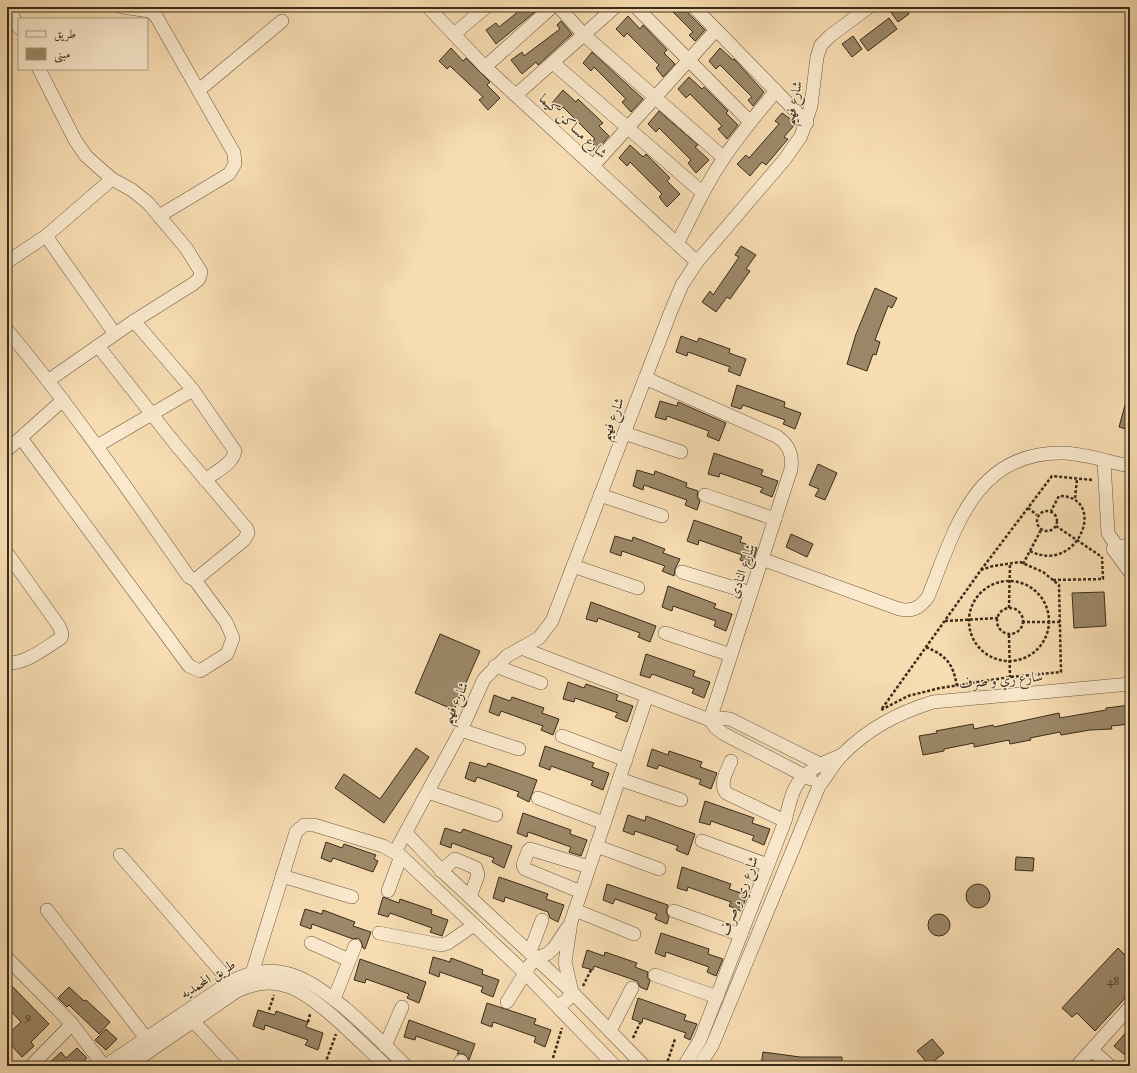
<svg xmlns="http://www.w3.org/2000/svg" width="1137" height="1073" font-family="'IM FELL Double Pica',Amiri,serif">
<rect width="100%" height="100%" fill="#f8ddb2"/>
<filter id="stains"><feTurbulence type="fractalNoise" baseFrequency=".005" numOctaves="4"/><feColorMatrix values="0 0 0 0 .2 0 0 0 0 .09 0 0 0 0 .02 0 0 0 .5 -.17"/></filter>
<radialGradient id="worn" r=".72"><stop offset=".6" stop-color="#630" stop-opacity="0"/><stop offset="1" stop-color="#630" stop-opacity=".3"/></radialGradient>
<g fill="#9c8869" stroke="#392c19">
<path d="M524,7H533L536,11L496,44L486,30L496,23L499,27Z"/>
<path d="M668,7H686L688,13L705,30L695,41L689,35L693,32Z"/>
<path d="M895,7H904L909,14L898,22L890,11Z"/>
<path d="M628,16L640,29L643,25L667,50L664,53L675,64L663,77L656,68L659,65L627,33L624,37L616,29Z"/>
<path d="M889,18L897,29L868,51L860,40Z"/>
<path d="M561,21L572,34L538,65L536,62L522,74L511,60L522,52L524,56L560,29L557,25Z"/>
<path d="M853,36L862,49L852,57L842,44Z"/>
<path d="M451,48L463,61L466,58L490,82L487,85L500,98L488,110L479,100L483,97L450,66L447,69L439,61Z"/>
<path d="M720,48L733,60L734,59L764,92L753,106L748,100L752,97L720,65L716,69L709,61Z"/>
<path d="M592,52L643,99L631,112L622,102L626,99L594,67L591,71L583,63Z"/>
<path d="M689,77L702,89L704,87L728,111L726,113L738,125L727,139L718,129L722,126L690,94L686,98L678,89Z"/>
<path d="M563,90L576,102L578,99L603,123L599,126L609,136L598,149L591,142L595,139L563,107L559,110L552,103Z"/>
<path d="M659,111L698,145L695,147L709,160L696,173L688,163L691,160L659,128L656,132L648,124Z"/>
<path d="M782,113L796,123L784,137L788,139L766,165L762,162L750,176L737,164L746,155L749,158L779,124L775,121Z"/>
<path d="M630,145L643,157L646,154L670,178L667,181L680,194L667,207L659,197L662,194L630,162L627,166L619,158Z"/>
<path d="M741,246L756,255L746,269L750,271L730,299L727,297L716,312L702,302L710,291L713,295L739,257L735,255Z"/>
<path d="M875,288L897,298L892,308L888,306L875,340L880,342L876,355L873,354L867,371L847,364L856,334Z"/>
<path d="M681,336L697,342L699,338L730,349L729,353L746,359L740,376L728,371L730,367L688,352L687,356L676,352Z"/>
<path d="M737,385L785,402L784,407L801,413L795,429L783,424L785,420L743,405L741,409L731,406Z"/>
<path d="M1127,398L1130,399V430L1119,427Z"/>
<path d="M660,401L677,406L678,402L726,423L719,441L707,436L709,431L667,416L666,420L655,417Z"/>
<path d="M714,453L763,470L761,475L778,481L772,497L760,492L763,488L720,473L719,477L708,474Z"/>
<path d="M818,464L837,473L825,500L815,496L819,489L809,485Z"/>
<path d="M637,470L654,475L655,471L687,483L686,487L698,491L697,497L700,501L697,510L685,505L687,500L644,485L643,490L633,486Z"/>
<path d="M694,520L742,537L740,542L757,548L752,565L740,560L742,555L699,540L698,545L687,541Z"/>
<path d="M791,534L813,544L807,557L786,547Z"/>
<path d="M615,536L632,541L633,537L665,549L663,553L680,559L675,569L674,576L662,571L665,566L622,551L621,556L610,552Z"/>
<path d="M668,586L716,604L714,608L732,614L726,631L714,626L716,621L673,606L672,611L662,607Z"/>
<path d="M1104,592L1106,626L1074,628L1072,593Z"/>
<path d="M591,602L656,626L650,642L638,637L640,633L598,618L597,622L586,619Z"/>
<path d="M440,634L480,651L454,710L415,693Z"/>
<path d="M646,654L695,671L693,676L710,682L704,698L692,693L694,689L652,674L650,678L640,675Z"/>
<path d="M568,682L584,688L586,684L618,695L616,700L633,706L627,722L615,717L618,713L575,698L574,702L563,699Z"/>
<path d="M494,695L510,701L512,697L544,708L542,713L559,719L553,735L541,730L543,726L501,711L499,716L489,712Z"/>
<path d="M1130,705V724L1111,726L1112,729L1090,730L1061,735L1060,732L1030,738L1031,740L1010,744L1009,740L974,747V743L944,749V751L923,755L919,736L937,733L936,731L973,724L974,729L993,725L994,727L1059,713L1060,718L1106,710V708Z"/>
<path d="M545,746L594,763L592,767L609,773L603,790L591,785L593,781L551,766L550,770L539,766Z"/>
<path d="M416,748L429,757L384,823L335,788L344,774L380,799Z"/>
<path d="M652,749L668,755L669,751L702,762L700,767L717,773L711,789L699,784L701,780L659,765L657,769L647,766Z"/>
<path d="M470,762L486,767L488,763L537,780L529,802L517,796L519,792L477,777L475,782L465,778Z"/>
<path d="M705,801L754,818L752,823L770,829L764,845L752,840L754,836L711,821L710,825L699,822Z"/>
<path d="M523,813L571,830L570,834L587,840L581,856L569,852L571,847L528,832L527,837L517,833Z"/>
<path d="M628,815L645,821L646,816L695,834L688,855L676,850L678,846L635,831L634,835L623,831Z"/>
<path d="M445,828L461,833L463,829L512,846L504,868L492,862L494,858L452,843L451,848L440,844Z"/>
<path d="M326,842L342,848L344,844L376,855L374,859L378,861L373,872L333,858L331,862L321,858Z"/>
<path d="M1016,857L1034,858L1033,871L1015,870Z"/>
<path d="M682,867L731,884L729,889L747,895L741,911L729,906L731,902L688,887L687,891L677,888Z"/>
<path d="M499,877L548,894L546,899L564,905L558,922L550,918L548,912L505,897L504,902L493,898Z"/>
<circle cx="978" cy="896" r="12"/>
<path d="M607,884L668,905L666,912L669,917L667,924L655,919L657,914L615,899L613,904L603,900Z"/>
<path d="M383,897L399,903L400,899L432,910L431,914L448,920L442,936L430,932L432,928L390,913L388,917L378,914Z"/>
<path d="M305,909L322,914L323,910L355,922L353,926L371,932L365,949L363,948L361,941L358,938L353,939L312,924L311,929L300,925Z"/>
<circle cx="939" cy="925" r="11"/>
<path d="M661,933L709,949L708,954L723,959L716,976L707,972L709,967L666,952L665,957L655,953Z"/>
<path d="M1118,948L1130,960V993L1095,1031L1077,1013L1072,1017L1062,1008Z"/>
<path d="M587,950L604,956L605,952L637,963L635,967L648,972L647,977L650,981L647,990L640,987L637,981L594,966L593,970L582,967Z"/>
<path d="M433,957L450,962L451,958L483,970L482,974L499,980L493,997L481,992L483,987L440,972L439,977L429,973Z"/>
<path d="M360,959L426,982L419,1003L407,998L409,994L366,979L365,983L354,980Z"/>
<path d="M7,981L49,1024L31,1042L34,1046L22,1057L7,1041V1035L21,1022L7,1007Z"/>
<path d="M69,987L84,1001L86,1000L110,1022L99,1034L69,1005L67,1007L58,998Z"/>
<path d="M638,998L686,1015L684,1020L697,1024L690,1040L684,1037L686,1033L643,1018L642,1023L632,1019Z"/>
<path d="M487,1003L536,1019L534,1024L551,1030L545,1047L534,1042L536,1037L493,1022L492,1027L481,1023Z"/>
<path d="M258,1010L275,1015L276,1011L308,1022L306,1027L323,1033L318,1050L305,1045L308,1040L265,1025L264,1030L253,1026Z"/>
<path d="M409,1020L475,1044L469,1060L464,1054H457L459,1051L416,1036L415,1040L404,1037Z"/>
<path d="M1130,1028V1049L1125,1055L1114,1046Z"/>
<path d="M106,1029L117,1039L106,1050L95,1040Z"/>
<path d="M932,1039L944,1053L929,1065L917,1051Z"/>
<path d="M77,1048L87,1058L79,1066H46L61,1052L66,1058Z"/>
<path d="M763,1052L800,1057H842V1066H761Z"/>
</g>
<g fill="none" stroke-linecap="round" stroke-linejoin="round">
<defs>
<g id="minor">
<path d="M8,7L19,28"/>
<path d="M122,7L150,11L156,16L234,153L235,164L229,174L159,216"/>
<path d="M428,7L485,67L697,262"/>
<path d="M559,7L584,35L724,158"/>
<path d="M636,7L750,122"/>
<path d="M694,7L807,123"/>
<path d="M454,34L486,7"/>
<path d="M553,63L703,193"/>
<path d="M485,67L552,7"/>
<path d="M39,69L75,140L86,156L112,179L132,190L148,203L186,248L201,272L199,279L193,284L134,321L49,380"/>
<path d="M199,90L282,21"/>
<path d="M516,95L615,7"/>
<path d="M593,166L716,30"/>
<path d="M46,236L115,334"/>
<path d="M677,244C689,221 700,197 713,175C731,145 753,118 776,91"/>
<path d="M7,262L46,236L112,179"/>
<path d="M134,321L193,390L235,451C233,464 215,472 205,480"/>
<path d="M7,330C73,409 130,493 189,577L195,580L244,540L248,533L247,529L177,446L98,346"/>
<path d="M645,378L776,436C789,444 793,454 791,469L710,720"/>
<path d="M624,433L681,452"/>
<path d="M21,438L189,666L200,671L227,654L233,638L226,622L195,580"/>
<path d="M97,446L193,390"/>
<path d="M7,450L63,400"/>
<path d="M1104,461L1108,533L1116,545L1113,549L1130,572"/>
<path d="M600,495L662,516"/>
<path d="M705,495L775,519"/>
<path d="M1116,545L1130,548"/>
<path d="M7,553L59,626L62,634L61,638C45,648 26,664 7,663"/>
<path d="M762,559L899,609C912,612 920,608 928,597C955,530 974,451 1064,453C1086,454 1109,462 1130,466"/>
<path d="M573,566L638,588"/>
<path d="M682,572L751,593"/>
<path d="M665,633L731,655"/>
<path d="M521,648L710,720L720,718L730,719L826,767"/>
<path d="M495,666L541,683"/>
<path d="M710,720L716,728L724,734L811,779"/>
<path d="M461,730L519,749"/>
<path d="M562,736L626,760"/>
<path d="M731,761C727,771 719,783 726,793L785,821"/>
<path d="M619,779L681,800"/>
<path d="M428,792L496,815"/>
<path d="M538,798L604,823"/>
<path d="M406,833L443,872L572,992L644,1066"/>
<path d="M702,841L768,865"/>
<path d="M596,846L659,869"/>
<path d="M395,852L461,730L484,679L507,656L539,638L552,621L671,311L682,285L697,262L785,159L801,136L811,106L817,57L821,45L830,36L869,7"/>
<path d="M120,855L230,982"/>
<path d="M441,871L455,859L476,868L478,875L470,897"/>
<path d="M282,876L352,897"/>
<path d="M388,891L401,856"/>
<path d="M581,892L525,869L523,865L528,851L530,849L589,867"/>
<path d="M47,910L146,1038"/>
<path d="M575,910L634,934"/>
<path d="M674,911L741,935"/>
<path d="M379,933L441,945L448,943L474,925"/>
<path d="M311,943L349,960"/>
<path d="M530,952L542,920"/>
<path d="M7,958L72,1024L104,1066"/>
<path d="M655,975L717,997"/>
<path d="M248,986L296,832L304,825H314L383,846L401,856L525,973L615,1066"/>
<path d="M334,999L355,946"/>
<path d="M507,1002L530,965L537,958L547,954L554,948L568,927"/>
<path d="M558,1006L567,1000L572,992L565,962L571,922L647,696"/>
<path d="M193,1021L235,1066"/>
<path d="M610,1031L632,988"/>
<path d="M385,1046L402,1007"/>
<path d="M1092,1050L1110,1066"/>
<path d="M31,1066L72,1024"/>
<path d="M105,1066L230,982C278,957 309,979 346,1009C367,1027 387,1047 406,1066"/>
<path d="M128,1066L237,991C253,984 269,980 287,986C315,994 363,1045 386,1066"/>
<path d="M459,1066L461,1061"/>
<path d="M684,1066L700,1040L785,821C788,810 790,798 795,788C803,771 826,761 842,755"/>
<path d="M699,1066L712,1046L819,786C827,776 834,763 843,754C869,728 898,713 933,702L1130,684"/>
<path d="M1077,1066L1130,1007"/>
</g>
</defs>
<use href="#minor" stroke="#69583f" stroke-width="14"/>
<g stroke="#392c19" stroke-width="2.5" stroke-dasharray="3 2" stroke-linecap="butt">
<path d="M1075,498L1077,479"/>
<path d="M1028,508L1037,515"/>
<circle cx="1047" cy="521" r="10"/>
<path d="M1056,526L1102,557"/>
<path d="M1030,551C1078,576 1109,496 1059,496L1051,511"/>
<path d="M1020,562L1043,572L1059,585L1061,672L1010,677L940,688L908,696L881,710L981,570L993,566Z"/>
<path d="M1023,564L1041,530"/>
<path d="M981,570L1052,476L1093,480"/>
<path d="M1053,580L1103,579L1102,557"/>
<circle cx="1009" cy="621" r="40"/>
<path d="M1009,608L1010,563"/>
<circle cx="1010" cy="621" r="13"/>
<path d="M945,621L998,618"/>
<path d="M1022,622H1061"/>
<path d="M1009,635L1010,678"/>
<path d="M926,647C947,656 953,664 957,686"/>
<path d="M583,986L591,970"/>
<path d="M269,1010L274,995"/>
<path d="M308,1022L310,1014"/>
<path d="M633,1038L640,1023"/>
<path d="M553,1058L562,1028"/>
<path d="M325,1064L336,1034"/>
<path d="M666,1066L675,1039"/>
</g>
<use href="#minor" stroke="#fae9cd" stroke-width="13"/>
</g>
<g text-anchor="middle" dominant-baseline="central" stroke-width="3" stroke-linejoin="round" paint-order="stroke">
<g font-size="12" fill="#52432d">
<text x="1113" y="981">48</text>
<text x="28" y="1016">9</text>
</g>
<g font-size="14" fill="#392c19" stroke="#fae9cd">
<text transform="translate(793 103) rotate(-78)">شارع فهيم</text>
<text transform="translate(573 126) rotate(43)">شارع مساكن كيما</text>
<text transform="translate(612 419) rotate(-69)">شارع فهيم</text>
<text transform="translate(742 571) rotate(-72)">شارع النادى</text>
<text transform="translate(1001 680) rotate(-5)">شارع ري و صرف</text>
<text transform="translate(455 703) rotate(-65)">شارع فهيم</text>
<text transform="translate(739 896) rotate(-69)">شارع ري و صرف</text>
<text transform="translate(208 979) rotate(-31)">طريق المحمديه</text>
</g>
</g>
<rect width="1137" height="1073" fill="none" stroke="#f8ddb2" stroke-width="24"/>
<rect x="8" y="8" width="1121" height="1057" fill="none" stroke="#392c19" stroke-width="2"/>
<rect x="12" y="12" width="1113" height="1049" fill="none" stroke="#392c19"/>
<rect x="18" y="18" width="130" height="52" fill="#fae9cd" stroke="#ad9d85"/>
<rect x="26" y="31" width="20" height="6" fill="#fae9cd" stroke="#ad9d85"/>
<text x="54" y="38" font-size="12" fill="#392c19">طريق</text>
<rect x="26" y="48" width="20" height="12" fill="#9c8869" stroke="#ad9d85"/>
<text x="54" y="58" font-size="12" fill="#392c19">مبنى</text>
<rect width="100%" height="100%" filter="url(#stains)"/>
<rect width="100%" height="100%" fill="url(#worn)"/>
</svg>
